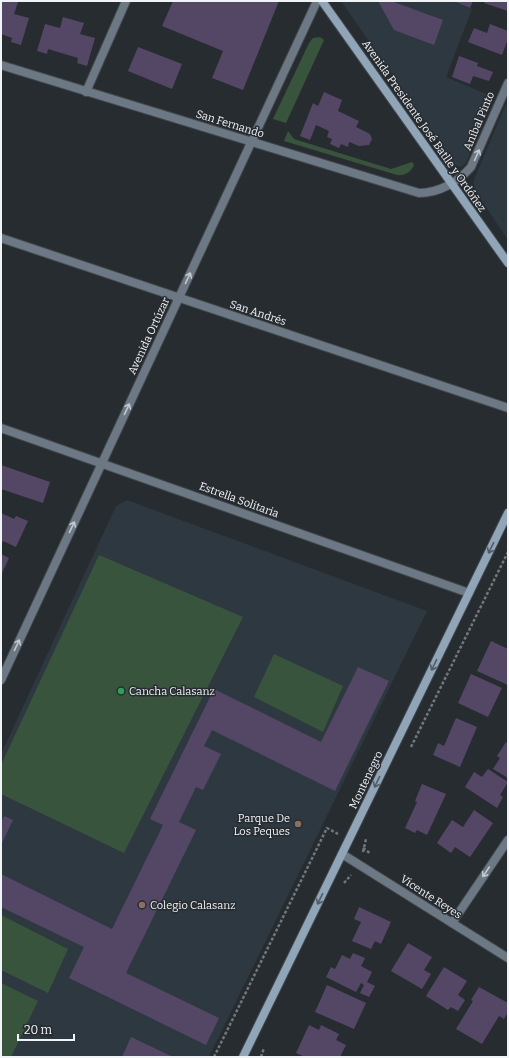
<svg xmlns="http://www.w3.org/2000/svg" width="509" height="1058" font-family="Bitter,serif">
<rect width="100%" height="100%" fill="#272c31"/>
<g fill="#2e3841">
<path d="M341,1H451L472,9L446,77L493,97L466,163L461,167L455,165Z"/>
<path d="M506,104L508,107V240L476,192L473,182Z"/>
<path d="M127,500L427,611L209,1057H1V754L116,506Z"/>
</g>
<g fill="#39543c">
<path d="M320,37L324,40L286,123L273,119L309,43L313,38Z"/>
<path d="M288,131L294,139L391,169L412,162L414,165C411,172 405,176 397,175L284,141Z"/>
<path d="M99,555L243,617L124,853L1,794V765Z"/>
<path d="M274,654L343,686L323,732L254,697Z"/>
<path d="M1,915L68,949L48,993L1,970Z"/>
<path d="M1,983L38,1001L11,1057H1Z"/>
</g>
<g fill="#544766">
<path d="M1,1L18,2L14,14L29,18L21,45L11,42L12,38L1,34Z"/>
<path d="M173,1H279L243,90L212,78L223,51L162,26Z"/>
<path d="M378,1H391L443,20L434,45L394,30Z"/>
<path d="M453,1H473L470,8Z"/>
<path d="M485,1H508V11L484,3Z"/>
<path d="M63,17L84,23L80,34L95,38L87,66L77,63L78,58L48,49L47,54L37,51L45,24L60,28Z"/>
<path d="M490,24L508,31V39L502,55L468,42L474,28L487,33Z"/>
<path d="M138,47L182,64L172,89L128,71Z"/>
<path d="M459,56L478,63L477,66L493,72L489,81L473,76L470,84L452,77Z"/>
<path d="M324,92L342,100L338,111L359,121L356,127L370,134L372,139L369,145L359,146L349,142L348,147L341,144L339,148L330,144L332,139L327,137L329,131L316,125L310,140L300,136L313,103L318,106Z"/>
<path d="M1,465L50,482L43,503L1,489Z"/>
<path d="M1,513L14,519L16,516L28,521L16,547L3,541L1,545Z"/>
<path d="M1,554L9,558L1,575Z"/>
<path d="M491,641L508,649V685L477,671Z"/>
<path d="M358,667L389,681L335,791L212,730L204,746L221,754L203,790L196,787L179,822L196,830L126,973L219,1018L206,1045L69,978L84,947L1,907V874L112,929L163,825L150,819L214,689L321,742Z"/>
<path d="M471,674L502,688L488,717L458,703Z"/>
<path d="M456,718L477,727L460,767L433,755L438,743L444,746Z"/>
<path d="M506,742L508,744V778L493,769L500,758L497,756Z"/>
<path d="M488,769L508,782L500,795L503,797L497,808L465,787L474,772L482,777Z"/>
<path d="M422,784L446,794L427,835L417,830L415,833L405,828L417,802L415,801Z"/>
<path d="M474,810L493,823L470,857L455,847L451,853L437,843L452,820L463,827Z"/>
<path d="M4,816L13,820L1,845V823Z"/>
<path d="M359,907L391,922L381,944L375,941L371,949L352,941L361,922L354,919Z"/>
<path d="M408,943L432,957L424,970L431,974L422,989L391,971Z"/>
<path d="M353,953L365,958L361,966L372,972L367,982L375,986L369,997L360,993L364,985L361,983L356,992L326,977L331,967L335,969L342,955L350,959Z"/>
<path d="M444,967L467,981L458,995L465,1000L458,1011L451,1007L448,1010L426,996Z"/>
<path d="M327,985L366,1003L354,1029L315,1012Z"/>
<path d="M479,987L508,1003V1012L504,1019L499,1016L482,1044L456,1029L473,1001L471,1000Z"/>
<path d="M309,1025L319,1030L321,1025L339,1034L336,1040L346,1045L340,1057H305L296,1053Z"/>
<path d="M131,1037L173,1057H122Z"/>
</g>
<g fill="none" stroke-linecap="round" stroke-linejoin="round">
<defs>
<g id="street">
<path d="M1,65L419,193C439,193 458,182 471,167L508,83"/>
<path d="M86,92L126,1"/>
<path d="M1,238L508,408"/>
<path d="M1,428L469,593"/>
<path d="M1,680L317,1"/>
<path d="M342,854L508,958"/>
<path d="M452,923L508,840"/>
</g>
<g id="secondary">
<path d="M322,1L508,263"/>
<path d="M243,1057L508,513"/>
</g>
</defs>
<use href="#street" stroke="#43484d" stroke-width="10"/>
<use href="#secondary" stroke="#43484d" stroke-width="10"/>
<g stroke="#72777b" stroke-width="2.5" stroke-dasharray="3 2" stroke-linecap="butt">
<path d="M411,747L508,552"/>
<path d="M363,848L371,854"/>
<path d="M363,852L366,839"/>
<path d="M344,883L351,875"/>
<path d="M214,1057L327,828L338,834"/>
<path d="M261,1057L264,1048"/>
</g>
<use href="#street" stroke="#6c7985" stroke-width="8"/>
<use href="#secondary" stroke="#90a5b8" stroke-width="8"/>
</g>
<defs><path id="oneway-shaft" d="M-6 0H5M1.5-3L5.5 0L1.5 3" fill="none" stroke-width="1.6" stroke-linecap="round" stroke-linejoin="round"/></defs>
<g stroke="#c2c9cf">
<use href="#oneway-shaft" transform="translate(477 155) rotate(-66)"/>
<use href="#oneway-shaft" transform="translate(188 278) rotate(-65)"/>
<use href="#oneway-shaft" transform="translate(127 409) rotate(-65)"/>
<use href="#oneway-shaft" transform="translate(72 527) rotate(-65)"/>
<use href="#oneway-shaft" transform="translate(17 645) rotate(-65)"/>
<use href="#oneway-shaft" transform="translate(486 872) rotate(124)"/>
</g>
<g stroke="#515c67">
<use href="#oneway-shaft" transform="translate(491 548) rotate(116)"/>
<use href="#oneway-shaft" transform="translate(434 665) rotate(116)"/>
<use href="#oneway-shaft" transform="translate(377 782) rotate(116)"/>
<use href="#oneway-shaft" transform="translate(320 899) rotate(116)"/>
</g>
<circle fill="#2e9e5b" stroke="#272c31" stroke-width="1.5" cx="121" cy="691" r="4"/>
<g fill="#8d6e63" stroke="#272c31" stroke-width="1.5">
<circle cx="298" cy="824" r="4"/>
<circle cx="142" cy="905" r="4"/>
</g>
<g text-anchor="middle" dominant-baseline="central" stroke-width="3" stroke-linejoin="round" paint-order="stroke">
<g font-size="11" fill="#f1f4f7" stroke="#272c31">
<text transform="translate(479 121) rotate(-67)">Aníbal Pinto</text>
<text transform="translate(230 124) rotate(17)">San Fernando</text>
<text transform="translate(424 126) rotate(55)">Avenida Presidente José Batlle y Ordóñez</text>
<text transform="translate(258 313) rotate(18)">San Andrés</text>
<text transform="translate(149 336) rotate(-65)">Avenida Ortúzar</text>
<text transform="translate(239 500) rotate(20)">Estrella Solitaria</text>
<text transform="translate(366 780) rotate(-64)">Montenegro</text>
<text transform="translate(431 897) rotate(33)">Vicente Reyes</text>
</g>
<g font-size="11" fill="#f1f4f7" stroke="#272c31" text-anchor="start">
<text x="129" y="691">Cancha Calasanz</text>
<text x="290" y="818" text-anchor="end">Parque De<tspan x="290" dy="13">Los Peques</tspan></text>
<text x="150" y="905">Colegio Calasanz</text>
</g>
</g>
<rect width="509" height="1058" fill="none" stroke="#f1f4f7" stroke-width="4"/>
<path d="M18 1034v6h56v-6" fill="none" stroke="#f1f4f7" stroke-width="2"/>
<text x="24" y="1034" font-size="12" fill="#f1f4f7" stroke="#272c31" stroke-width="3" paint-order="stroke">20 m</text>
</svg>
